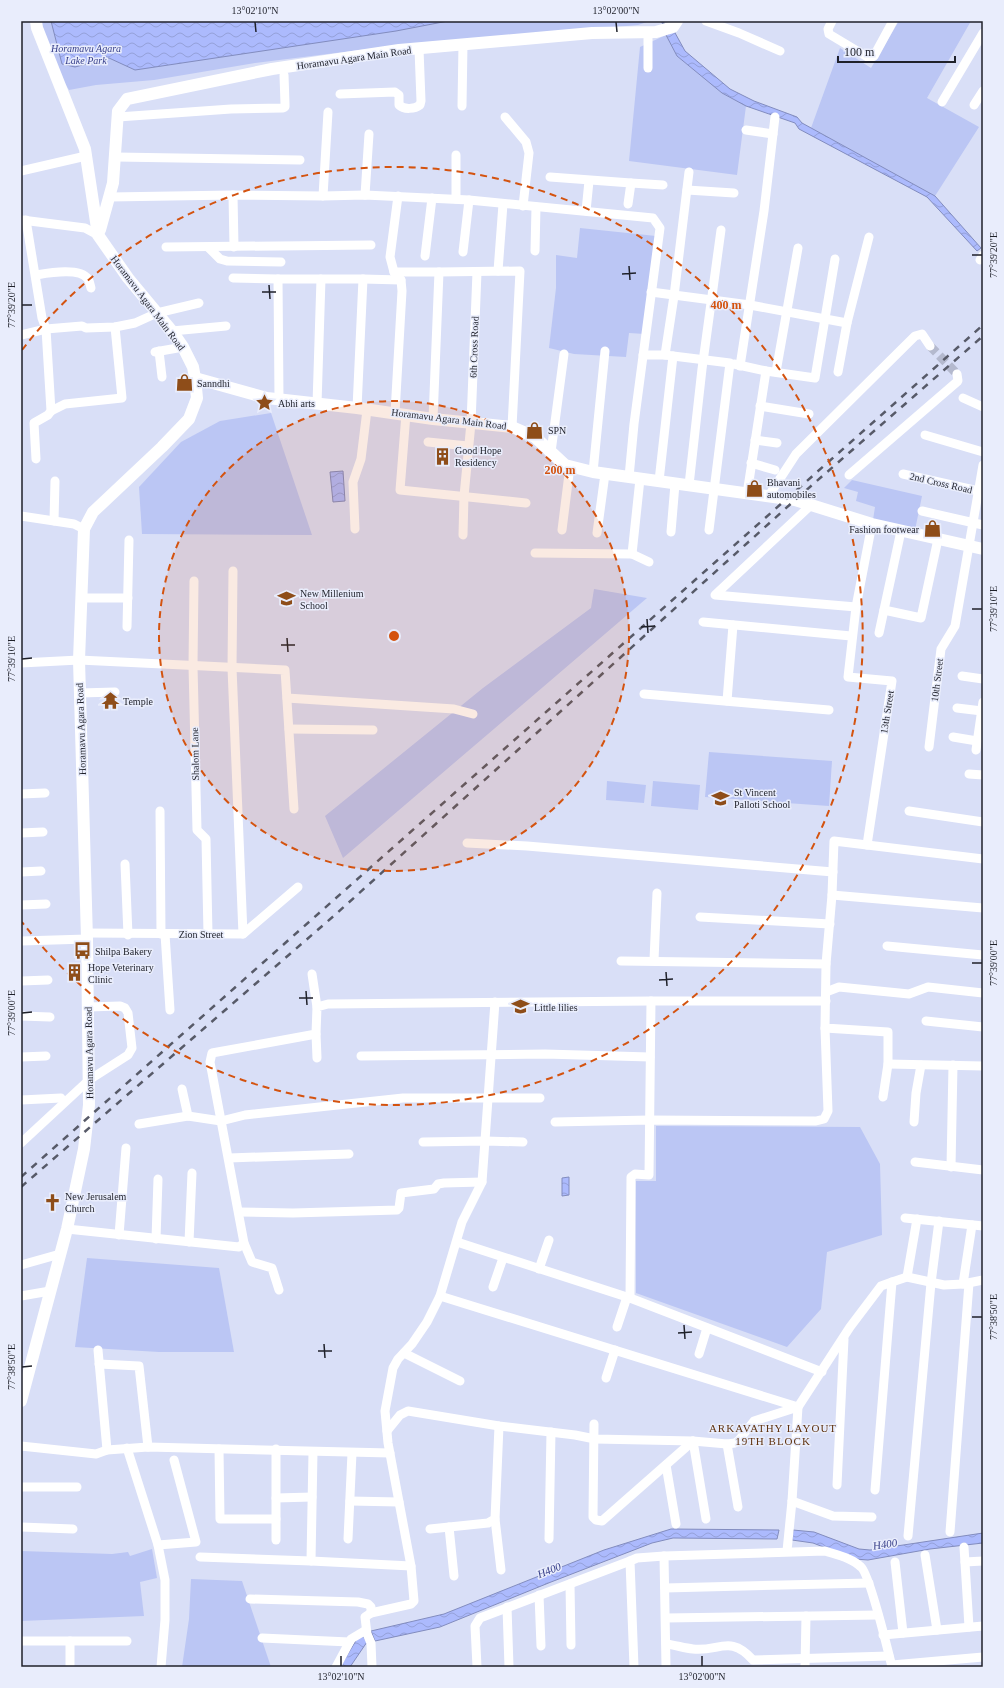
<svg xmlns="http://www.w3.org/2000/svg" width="1004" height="1688" font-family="'Times New Roman',serif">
<defs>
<pattern id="water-waves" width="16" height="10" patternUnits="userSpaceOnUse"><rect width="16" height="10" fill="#acbafd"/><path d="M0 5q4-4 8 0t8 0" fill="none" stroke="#94a0d9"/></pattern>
</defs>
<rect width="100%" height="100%" fill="#d9dff7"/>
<g fill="#bbc6f4">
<path d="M41,21H650L638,25L368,49L255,63L154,80L96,85L69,90L54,66Z"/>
<path d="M899,21H971L927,98L979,127L935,196L811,128L840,48L871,68Z"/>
<path d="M666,35L677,56L722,93L746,106L737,175L629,161L640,47Z"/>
<path d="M580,228L656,236L645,334L629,333L626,357L574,354L549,348L556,288V255L577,258Z"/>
<path d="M271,413L312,535L142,534L139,487L181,442L220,421Z"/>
<path d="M852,480L922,496L915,530L873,520L875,507L856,501L858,492L844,488Z"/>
<path d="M594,589L647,598L343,858L325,816L483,688L591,608Z"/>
<path d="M709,752L832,761L829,806L705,797Z"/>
<path d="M607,781L646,785L644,803L606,800Z"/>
<path d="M653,781L700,785L698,810L651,806Z"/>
<path d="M656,1126L860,1127L880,1164L882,1235L827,1252L821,1309L787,1347L636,1293V1181H656Z"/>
<path d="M87,1258L219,1268L234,1352H159L75,1347Z"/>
<path d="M152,1549L157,1578L140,1582L144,1616L21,1621V1551L112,1554L128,1552L130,1556Z"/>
<path d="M191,1579L242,1581L271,1667H182L189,1619Z"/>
</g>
<g fill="url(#water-waves)" stroke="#828cbe">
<path d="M51,21H448L396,31L135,70L109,58L75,67L62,64Z"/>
<path d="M674,31L685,51L730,89L754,101L797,117L802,123L935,196L981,248L977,251L927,197L799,129L795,123L746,106L722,93L677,56L666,35Z"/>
<path d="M343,471L345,501L333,502L330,472Z"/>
<path d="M569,1177V1195L562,1196V1178Z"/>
<path d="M671,1529L779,1530L777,1539L673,1538L652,1543L551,1582L440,1627L375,1641L371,1631L444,1614L604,1550Z"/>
<path d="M793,1530L814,1532L859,1549L870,1550L983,1533V1543L930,1549L868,1560L855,1559L813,1543L792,1540Z"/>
<path d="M362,1635L367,1642L350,1667H340L357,1639Z"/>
</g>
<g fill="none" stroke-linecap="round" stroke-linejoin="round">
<path stroke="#828cbe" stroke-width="2.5" d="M662,21L665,26"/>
<path stroke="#b4b9ce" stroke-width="9" stroke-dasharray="9 4.5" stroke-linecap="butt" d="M930,346L957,374"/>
<g stroke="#fff" stroke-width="9">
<path d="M706,21L739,33L780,51"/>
<path d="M832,21L828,29L829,34L869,58L874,56L893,21"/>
<path d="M648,32V68"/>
<path d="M340,94L395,92L399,95V105C404,110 415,109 420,105L421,101L419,49"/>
<path d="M942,102L983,33"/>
<path d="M974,105L983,91"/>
<path d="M462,106L463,44"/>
<path d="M118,117L231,109L283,108L285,107V104L284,75"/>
<path d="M505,117L526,142L529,153L523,206"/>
<path d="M746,130L773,134"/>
<path d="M116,157L300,160"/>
<path d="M21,171L86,156"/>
<path d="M550,177L631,183L628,204"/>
<path d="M631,183L663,185"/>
<path d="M687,190L734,193"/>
<path d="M233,195L234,247"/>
<path d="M365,195L369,134"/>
<path d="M323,196L328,112"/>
<path d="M110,197L233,195L323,196L365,195L469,200L653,218L660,228L634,424L629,477"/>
<path d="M456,199V155"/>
<path d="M586,211L589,181"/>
<path d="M22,220L85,228L98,235"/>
<path d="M26,220L42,318L46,329L51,411L48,415L34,423L36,459"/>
<path d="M166,247L371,245"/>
<path d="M208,247L220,259L227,261L281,262"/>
<path d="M535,251L536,207"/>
<path d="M463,252L469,200"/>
<path d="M425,256L432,198"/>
<path d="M980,260L983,255"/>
<path d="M498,271L503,204"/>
<path d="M394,272H439"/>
<path d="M36,275C48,273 80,267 88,279C90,282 90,285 91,288"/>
<path d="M233,278L278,279"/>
<path d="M363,279L401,280"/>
<path d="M651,292L750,305L847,323L838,372"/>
<path d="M847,323L869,237"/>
<path d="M172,331L226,326"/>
<path d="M21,335L46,329L82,326L86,328L115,327L135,323L157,313L199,303"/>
<path d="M159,351L162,377"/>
<path d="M155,352L183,347"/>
<path d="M643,355H665L730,363L709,530"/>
<path d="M665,355L674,296L689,172"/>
<path d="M734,364L766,371L815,378L835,259"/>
<path d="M740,366L764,211L775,117"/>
<path d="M776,372L798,248"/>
<path d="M963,398L983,407"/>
<path d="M279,399L278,279H363L357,408"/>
<path d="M317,404L321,279"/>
<path d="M760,406L809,414"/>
<path d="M51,411L65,404L122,398L115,327"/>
<path d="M395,413L402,291L401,280L394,272L390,257L398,196"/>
<path d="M406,414L400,490L526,503"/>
<path d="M433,419L439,272L520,271L512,427"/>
<path d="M925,435L983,452"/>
<path d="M755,440L777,443"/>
<path d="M428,442L468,446"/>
<path d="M551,452L564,354"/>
<path d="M751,463L775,470"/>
<path d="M593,472L605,351"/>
<path d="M903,474L983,492"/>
<path d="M849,475L958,381L957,374"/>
<path d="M659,481L673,356"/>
<path d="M689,485L702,369L721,230"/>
<path d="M747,494L766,371"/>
<path d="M768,497L796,454L915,336L922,334L930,346"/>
<path d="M811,505L715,595L856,607"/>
<path d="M922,511L983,525"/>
<path d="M21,516L74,524L84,529"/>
<path d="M54,521L55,481"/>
<path d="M355,529L353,482L361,459L367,410"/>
<path d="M562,530L570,466"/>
<path d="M671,532L675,484"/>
<path d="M597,533L605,474"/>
<path d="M463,535L464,496L471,423L477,272"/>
<path d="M535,553L632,554L649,562"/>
<path d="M632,554L640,479"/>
<path d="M233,571L232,668L243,934"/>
<path d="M194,581L193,666L197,830L206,839L208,934"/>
<path d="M81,598H128"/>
<path d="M884,610L921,618L938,539"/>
<path d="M703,622L851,636"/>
<path d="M127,627L129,540"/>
<path d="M879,633L901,531"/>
<path d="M21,663L79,660L285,670L294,809"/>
<path d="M962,676L983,679"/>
<path d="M80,693L115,692"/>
<path d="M644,694L829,710"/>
<path d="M287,698L454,709L473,714"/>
<path d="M727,701L733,625"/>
<path d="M957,708L982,711"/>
<path d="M289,729L373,730"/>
<path d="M953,737L977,741"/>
<path d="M929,747L941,649L955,626L983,465"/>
<path d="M976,750L983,702"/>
<path d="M969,774L983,775"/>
<path d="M21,794L45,793"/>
<path d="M160,811L161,934"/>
<path d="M909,811L983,822"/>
<path d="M21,833L43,832"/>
<path d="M467,843L527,846L833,872"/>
<path d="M867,845L892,681L848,677L856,607L872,524"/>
<path d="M125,864L128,935"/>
<path d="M21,872L41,871"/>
<path d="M832,895L983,908"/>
<path d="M21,905L46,904"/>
<path d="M700,917L830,924"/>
<path d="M86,933L243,934L298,887"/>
<path d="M165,934L170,1010"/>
<path d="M21,941L87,939"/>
<path d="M887,946L983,955"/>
<path d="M654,960L657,893"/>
<path d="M621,961L826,964"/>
<path d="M312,974L317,1007"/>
<path d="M21,981L48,980"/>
<path d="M826,992L839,987L909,994L928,987L983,993"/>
<path d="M21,1016L50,1017"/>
<path d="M926,1021L983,1027"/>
<path d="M316,1034L317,1058"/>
<path d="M361,1056L545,1054L650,1057"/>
<path d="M21,1057L46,1056"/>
<path d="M888,1064L983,1066"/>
<path d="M182,1089L188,1116"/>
<path d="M883,1097L888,1064V1032L825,1028L826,964L832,895L834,841L983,859"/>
<path d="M21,1100L61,1098"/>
<path d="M555,1122L649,1120L816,1121L824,1119L828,1111L825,1028"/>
<path d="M914,1122L916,1093L921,1065"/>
<path d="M139,1124L188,1116L221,1121L245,1115L403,1098H540"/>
<path d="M423,1142L486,1141L523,1142"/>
<path d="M21,1143L89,1080L128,1055L132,1048L128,1013L125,1008L120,1006L88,1007"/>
<path d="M229,1158L349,1154"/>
<path d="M915,1162L983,1170"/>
<path d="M951,1167L953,1065"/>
<path d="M239,1212L293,1213L397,1210L399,1208L401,1193L434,1189L438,1184L444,1183L482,1182"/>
<path d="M905,1218L983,1226"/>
<path d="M67,1229L239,1247L244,1243"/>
<path d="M119,1235L126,1148"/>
<path d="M156,1239L158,1179"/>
<path d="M189,1242L192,1173"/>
<path d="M457,1242L630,1298L822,1372"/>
<path d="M21,1265L60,1254"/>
<path d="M539,1269L549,1240"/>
<path d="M907,1277L917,1219"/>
<path d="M963,1284L972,1225"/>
<path d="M493,1287L503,1258"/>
<path d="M279,1290L272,1268L252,1262L244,1243L210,1062L212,1053L316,1034L317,1007L328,1004L651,1001H826"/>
<path d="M21,1296L50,1291"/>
<path d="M440,1296L798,1407"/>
<path d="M630,1298L631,1177L635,1174L649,1175L651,1001"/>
<path d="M617,1327L627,1297"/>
<path d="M98,1350L107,1450"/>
<path d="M404,1353L460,1381"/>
<path d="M699,1354L707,1328"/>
<path d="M99,1364L139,1366L148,1447"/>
<path d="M606,1378L615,1350"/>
<path d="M594,1424L593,1517L596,1520L602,1521L693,1441"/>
<path d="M387,1431L400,1415L408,1411L499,1426L575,1435L595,1439L693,1441L727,1444L735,1443L739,1440L754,1421L798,1407"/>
<path d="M693,1441L706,1519"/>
<path d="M727,1444L738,1507"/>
<path d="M21,1446L96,1454L107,1450L148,1447L390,1453"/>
<path d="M127,1448L158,1545L165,1580V1620L161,1667"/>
<path d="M219,1449L220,1519H276"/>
<path d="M276,1449V1540"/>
<path d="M666,1465L676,1524"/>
<path d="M837,1485L844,1339"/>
<path d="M21,1487H77"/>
<path d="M875,1490L892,1282"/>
<path d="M276,1498L312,1497"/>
<path d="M350,1501L399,1502"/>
<path d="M792,1501L833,1516L872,1517"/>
<path d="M495,1519L501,1570"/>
<path d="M21,1527L73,1529"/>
<path d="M449,1527L454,1576"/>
<path d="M430,1529L488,1523L495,1519L499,1426"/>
<path d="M950,1532L969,1283"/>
<path d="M908,1536L931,1283L939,1221"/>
<path d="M348,1539L352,1453"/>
<path d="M549,1539L551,1432"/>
<path d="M158,1545L196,1542L174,1460"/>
<path d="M964,1547L969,1627"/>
<path d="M787,1551L792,1501L798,1407L850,1327L881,1286L892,1282L907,1277L944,1285L963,1284L983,1280"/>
<path d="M925,1555L937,1630"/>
<path d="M664,1556L666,1667"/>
<path d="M200,1557L311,1561L411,1566"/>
<path d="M311,1561L313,1452"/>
<path d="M895,1562L903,1633"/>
<path d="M965,1562L983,1561"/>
<path d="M570,1584L571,1645"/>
<path d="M665,1588L869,1583"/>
<path d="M539,1595L541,1646"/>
<path d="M250,1599L358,1602L368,1604L371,1607V1613"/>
<path d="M507,1607L509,1667"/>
<path d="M666,1618L878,1615"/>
<path d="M883,1635L983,1626"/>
<path d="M262,1638L349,1642"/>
<path d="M21,1641H127"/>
<path d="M666,1644C675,1645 684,1648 693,1649C719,1652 730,1634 753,1660L889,1656"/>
<path d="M892,1665L983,1657"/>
<path d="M70,1667V1641"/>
<path d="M336,1667L351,1639L366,1630"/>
<path d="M372,1667L371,1643L367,1634L365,1617L371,1613L411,1604L414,1601L411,1566L388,1443L385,1411L393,1368L398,1359L412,1344L427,1322L440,1296L462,1222L482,1182L495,1002"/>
<path d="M477,1667L475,1626L480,1618L630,1561"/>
<path d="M634,1667L630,1561L637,1558L664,1556L825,1551C837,1555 852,1558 861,1567C870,1575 888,1651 892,1667"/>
<path d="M805,1667L806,1616"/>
</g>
<g stroke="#fff" stroke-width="12">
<path d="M100,230L113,183L118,111L127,99L272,69L399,50L592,33L656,32L673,27L677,21"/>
<path d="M195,378L267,398L357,408L433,419L512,427L535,437L565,465L593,472L795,500L872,524L983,549"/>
<path d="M21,1401L67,1229L84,1149L89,1105L87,939L79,660L84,529L93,512L162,447L189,419L197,398L195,378L193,367L183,347L172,331L128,278L98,235L85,149L37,28L36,21"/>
</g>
<g stroke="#575a68" stroke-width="2.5" stroke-dasharray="7 7" stroke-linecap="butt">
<path d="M21,1177L983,325"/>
<path d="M21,1187L336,914L795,500L983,336"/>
</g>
</g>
<path fill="none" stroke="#1f212a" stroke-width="1.5" d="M255,22L256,32M616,22L617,32M972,255H982M629,266L630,280M622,274L636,273M269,285L270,299M262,292H276M22,305H32M972,609H982M647,619L648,633M641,627L655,626M287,638L288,652M281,645H295M22,659L32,658M972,963H982M666,972L667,986M659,980L673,979M306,991L307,1005M299,998H313M22,1013L32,1012M972,1317H982M684,1325L685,1339M678,1333L692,1332M324,1344L325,1358M318,1351H332M22,1367L32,1366M341,1656V1666M702,1656V1666"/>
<circle cx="394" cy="636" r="235" fill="#d4530f" fill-opacity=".12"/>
<g fill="none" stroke="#d4530f" stroke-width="2" stroke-dasharray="7 5">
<circle cx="394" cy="636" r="235"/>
<path d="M22 350A469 469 0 1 1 22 922"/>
</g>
<defs>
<symbol id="shop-bare" viewBox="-9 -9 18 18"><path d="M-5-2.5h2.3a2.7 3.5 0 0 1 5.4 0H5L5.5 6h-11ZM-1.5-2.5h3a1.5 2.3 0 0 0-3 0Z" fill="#8e4d19" stroke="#e9edfc" stroke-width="2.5" paint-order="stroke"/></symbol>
<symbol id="sight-bare" viewBox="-9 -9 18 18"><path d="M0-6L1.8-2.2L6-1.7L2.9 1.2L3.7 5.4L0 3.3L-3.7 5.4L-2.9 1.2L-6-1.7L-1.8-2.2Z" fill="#8e4d19" stroke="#e9edfc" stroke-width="2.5" paint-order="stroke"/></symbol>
<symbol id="building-bare" viewBox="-9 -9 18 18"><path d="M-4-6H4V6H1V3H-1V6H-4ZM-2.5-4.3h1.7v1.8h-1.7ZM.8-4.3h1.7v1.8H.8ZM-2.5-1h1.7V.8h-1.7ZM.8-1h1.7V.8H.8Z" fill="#8e4d19" stroke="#e9edfc" stroke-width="2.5" paint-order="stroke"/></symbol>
<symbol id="school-bare" viewBox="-9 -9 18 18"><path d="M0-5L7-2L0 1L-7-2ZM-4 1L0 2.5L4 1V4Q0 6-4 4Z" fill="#8e4d19" stroke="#e9edfc" stroke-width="2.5" paint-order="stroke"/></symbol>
<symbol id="temple-bare" viewBox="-9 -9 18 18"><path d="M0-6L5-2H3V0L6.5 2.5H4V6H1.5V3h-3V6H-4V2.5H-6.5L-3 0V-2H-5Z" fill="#8e4d19" stroke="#e9edfc" stroke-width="2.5" paint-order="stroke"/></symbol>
<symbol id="bus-bare" viewBox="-9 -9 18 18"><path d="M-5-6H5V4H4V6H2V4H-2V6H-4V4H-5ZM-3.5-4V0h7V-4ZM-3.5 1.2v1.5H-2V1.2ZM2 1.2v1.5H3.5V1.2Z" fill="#8e4d19" stroke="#e9edfc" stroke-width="2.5" paint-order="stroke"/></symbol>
<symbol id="church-bare" viewBox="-9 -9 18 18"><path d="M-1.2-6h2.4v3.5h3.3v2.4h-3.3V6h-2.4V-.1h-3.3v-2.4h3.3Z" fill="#8e4d19" stroke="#e9edfc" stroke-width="2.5" paint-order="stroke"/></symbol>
</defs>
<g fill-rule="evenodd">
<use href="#shop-bare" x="172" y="370" width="25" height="25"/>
<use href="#sight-bare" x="252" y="390" width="25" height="25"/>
<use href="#shop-bare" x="522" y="418" width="25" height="25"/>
<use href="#building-bare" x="430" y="444" width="25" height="25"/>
<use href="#shop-bare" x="742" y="476" width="25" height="25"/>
<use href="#shop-bare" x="920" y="516" width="25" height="25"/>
<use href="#school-bare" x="274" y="586" width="25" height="25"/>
<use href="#temple-bare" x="98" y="688" width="25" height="25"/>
<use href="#school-bare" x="708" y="786" width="25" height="25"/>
<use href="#bus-bare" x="70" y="938" width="25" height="25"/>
<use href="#building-bare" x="62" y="960" width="25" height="25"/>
<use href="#school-bare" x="508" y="994" width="25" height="25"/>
<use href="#church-bare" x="40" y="1190" width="25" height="25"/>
</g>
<g text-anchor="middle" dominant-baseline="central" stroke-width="3" stroke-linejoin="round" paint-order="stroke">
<g font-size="10" font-style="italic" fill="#363f8b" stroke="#e9edfc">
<text x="86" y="48">Horamavu Agara<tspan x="86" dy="12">Lake Park</tspan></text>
</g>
<g font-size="10" fill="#1f212a" stroke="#e9edfc">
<text transform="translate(354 58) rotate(-8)">Horamavu Agara Main Road</text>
<text transform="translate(148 303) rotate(53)">Horamavu Agara Main Road</text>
<text transform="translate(474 347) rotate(-88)">6th Cross Road</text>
<text transform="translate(449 419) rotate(7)">Horamavu Agara Main Road</text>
<text transform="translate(941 483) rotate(13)">2nd Cross Road</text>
<text transform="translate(937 680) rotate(-83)">10th Street</text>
<text transform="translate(887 712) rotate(-81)">13th Street</text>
<text transform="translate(81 729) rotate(-92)">Horamavu Agara Road</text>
<text transform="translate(195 754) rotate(-91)">Shalom Lane</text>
<text x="201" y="934">Zion Street</text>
<text transform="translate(89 1053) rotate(-91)">Horamavu Agara Road</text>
</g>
<g font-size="10" fill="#1f212a" stroke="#e9edfc" text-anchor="start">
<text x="197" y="383">Sanndhi</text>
<text x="278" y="403">Abhi arts</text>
<text x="548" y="430">SPN</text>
<text x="455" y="450">Good Hope<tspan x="455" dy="12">Residency</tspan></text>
<text x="767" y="482">Bhavani<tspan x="767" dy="12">automobiles</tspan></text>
<text x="919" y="529" text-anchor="end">Fashion footwear</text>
<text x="300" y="593">New Millenium<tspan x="300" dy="12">School</tspan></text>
<text x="123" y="701">Temple</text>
<text x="734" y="792">St Vincent<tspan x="734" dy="12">Palloti School</tspan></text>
<text x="95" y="951">Shilpa Bakery</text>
<text x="88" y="967">Hope Veterinary<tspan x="88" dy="12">Clinic</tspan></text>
<text x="534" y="1007">Little lilies</text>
<text x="65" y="1196">New Jerusalem<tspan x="65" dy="12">Church</tspan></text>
</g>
<g font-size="11" letter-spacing="1" fill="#5f320f" stroke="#e9edfc">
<text x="773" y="1428">ARKAVATHY LAYOUT<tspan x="773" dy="13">19TH BLOCK</tspan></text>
</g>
<g font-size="11" font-style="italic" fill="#323a86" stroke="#e9edfc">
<text transform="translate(885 1544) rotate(-9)">H400</text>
<text transform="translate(549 1570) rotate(-22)">H400</text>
</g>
</g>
<circle cx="394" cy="636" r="6" fill="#d4530f" stroke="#e9edfc" stroke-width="2"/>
<g font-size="12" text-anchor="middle" font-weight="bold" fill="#d4530f" stroke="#e9edfc" stroke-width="3" stroke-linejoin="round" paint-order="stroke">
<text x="726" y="309">400 m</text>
<text x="560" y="474">200 m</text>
</g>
<rect width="1004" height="1688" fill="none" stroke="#e9edfc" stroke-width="44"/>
<path d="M838 56v6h117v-6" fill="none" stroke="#1f212a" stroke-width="2"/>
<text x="844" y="56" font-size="12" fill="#1f212a" stroke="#e9edfc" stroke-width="3" paint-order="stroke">100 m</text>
<rect x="22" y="22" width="960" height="1644" fill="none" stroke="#1f212a" stroke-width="1.5"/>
<g font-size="10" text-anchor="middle" fill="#1f212a">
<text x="255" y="14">13°02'10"N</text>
<text x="616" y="14">13°02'00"N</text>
<text transform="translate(993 255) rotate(-90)" y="4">77°39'20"E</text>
<text transform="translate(11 305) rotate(-90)" y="4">77°39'20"E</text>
<text transform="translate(993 609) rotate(-90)" y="4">77°39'10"E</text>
<text transform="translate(11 659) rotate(-90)" y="4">77°39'10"E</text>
<text transform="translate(993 963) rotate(-90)" y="4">77°39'00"E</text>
<text transform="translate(11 1013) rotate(-90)" y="4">77°39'00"E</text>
<text transform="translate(993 1317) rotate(-90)" y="4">77°38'50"E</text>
<text transform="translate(11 1367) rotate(-90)" y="4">77°38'50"E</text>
<text x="341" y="1680">13°02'10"N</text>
<text x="702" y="1680">13°02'00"N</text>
</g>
</svg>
